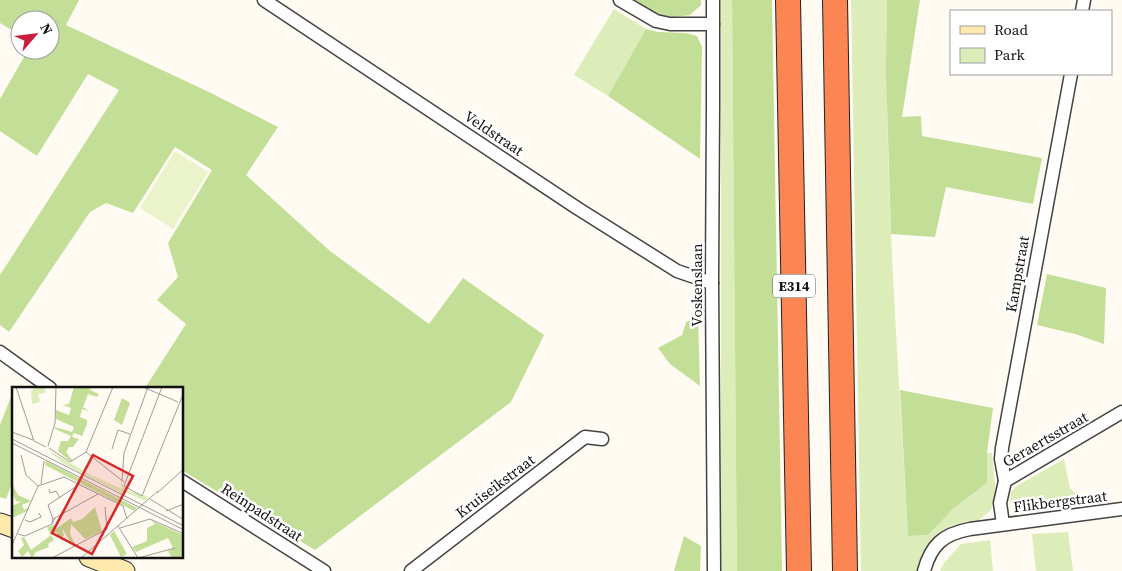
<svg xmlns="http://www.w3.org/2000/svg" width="1122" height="571" font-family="'Source Serif 4',serif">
<rect width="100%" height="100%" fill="#fffbf2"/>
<g fill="#dcedb9">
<path d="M721,0H732L737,571H721Z"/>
<path d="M851,0H887C884,179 898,357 908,536L928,535L954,508L987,483V453H992L996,494L991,510L978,521L965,522L949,527L938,534L926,546L919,562L917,571H861Z"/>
<path d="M614,9L646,29L608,96L574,75Z"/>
<path d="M1064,459L1070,488L1084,503L1019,514L1010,502L1011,492L1015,487Z"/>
<path d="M1068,532L1073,571H1036L1032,534Z"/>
<path d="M990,540L993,571H940L944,563L961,544Z"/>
</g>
<g fill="#c2de97">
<path d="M0,0H79L66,25L211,93L278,127L246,175L330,251L429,324L463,278L544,335L511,402L315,550L183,471L182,388H145L186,324L157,300L178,277L168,243L212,170L175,147L133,213L106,203L90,212L9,332L0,325V275L119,90L88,74L37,156L0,131V99L28,50H50V20H20V35L0,23Z"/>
<path d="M635,0H701V5L690,15L674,17L655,14Z"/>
<path d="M732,0H772L782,571H737Z"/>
<path d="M887,0H920L902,117L921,116L922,136L1042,158L1033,204L946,187L935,237L891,234L886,70Z"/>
<path d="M646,29L658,32L685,33L697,36L702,47L700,159L608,96Z"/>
<path d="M1047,274L1106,288L1104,344L1075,334L1037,325Z"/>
<path d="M698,316L700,386L670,364L658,348L682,335L686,322Z"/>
<path d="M14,389V479L6,499L0,497V425Z"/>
<path d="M900,390L993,408L987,453V483L954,508L928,535L908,536Z"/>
<path d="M684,536L701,546L700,571H674Z"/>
</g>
<path fill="#ebf3cb" d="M175,151L208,172L173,229L140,208Z"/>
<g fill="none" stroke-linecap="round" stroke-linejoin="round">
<defs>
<g id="minor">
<path d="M264,0L577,208L677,271L712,283"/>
<path d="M620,0L656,21L670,24H713"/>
<path d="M713,0V106L712,283L714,571"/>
<path d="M1082,11L1084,0"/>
<path d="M0,352L50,388"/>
<path d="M182,481L324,571"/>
<path d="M1005,481L1122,412"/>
<path d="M1003,524L1000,503L1005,481L1001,459L1002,448L1071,74"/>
<path d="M411,571L585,437L602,439"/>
<path d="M924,571C931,545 943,534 970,529L1122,509"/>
</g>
<g id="secondary">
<path d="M0,523L14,528"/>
<path d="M89,557L125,571"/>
</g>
<g id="motorway">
<path d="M788,0L799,571"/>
<path d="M835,0L845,571"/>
</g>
</defs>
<use href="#minor" stroke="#434343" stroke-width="15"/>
<use href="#secondary" stroke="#323232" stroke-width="21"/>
<use href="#motorway" stroke="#212121" stroke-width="26"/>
<use href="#minor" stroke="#fff" stroke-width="12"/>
<use href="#secondary" stroke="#ffe9ad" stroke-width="19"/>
<use href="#motorway" stroke="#fc8653" stroke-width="24"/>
</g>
<g text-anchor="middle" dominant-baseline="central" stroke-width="5" stroke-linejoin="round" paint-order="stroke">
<rect fill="#fff" stroke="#585858" stroke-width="1" x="773" y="274.5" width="42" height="23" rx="4"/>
<g font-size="14" font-weight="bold" fill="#101010">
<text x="794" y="286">E314</text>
</g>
<g font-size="15" fill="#101010" stroke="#fff">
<text transform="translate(494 133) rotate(34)">Veldstraat</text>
<text transform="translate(1017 274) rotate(-80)">Kampstraat</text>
<text transform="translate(696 285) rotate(-90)">Voskenslaan</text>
<text transform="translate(1045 439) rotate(-30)">Geraertsstraat</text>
<text transform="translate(495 486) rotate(-37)">Kruiseikstraat</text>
<text transform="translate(1060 501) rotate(-7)">Flikbergstraat</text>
<text transform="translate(262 512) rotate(33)">Reinpadstraat</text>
</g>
</g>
<g transform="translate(12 387)">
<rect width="171" height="171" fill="#fffbf2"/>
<path d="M24,0H33V6L26,7L28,15L20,17L19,4ZM36,63L77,87L110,102L108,93L114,103L137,110L133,114L113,105V108L52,77Z" fill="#dcedb9"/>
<path d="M62,0H79L78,3L87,7L85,10L76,7L71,20L77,24L70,22L68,30L75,33V37L70,49L62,46L60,50L67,52L61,60H57L54,65L61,74H58L46,64L49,54H56L59,49L43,42V40L60,45L62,40L44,32V23L57,28L59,21L51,18L57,17ZM110,11L118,16L110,38L102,33ZM34,74L125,121L122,124L33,78ZM0,97L6,108L19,114L10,118L12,123L17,120L15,124L0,131V119L9,115L4,114L0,106ZM83,120L90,144L73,152L59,137L58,147L63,157L61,159L50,141L52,149L49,151L55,161L44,145L39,148L42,153L36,157L37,160L24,165L20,171L16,164L10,170L6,164L12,158L9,151L12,150L19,163L39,148L35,140L42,138L44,142L59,131L61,135L70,132ZM138,133L171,148V171H160L156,164L161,161L156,151L124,165L120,160L135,154V141L143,137ZM102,144L115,167L109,170L98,148Z" fill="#c2de97"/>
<path fill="none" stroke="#9f9d98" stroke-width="1" d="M4,0L22,54L34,60M131,0L166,15M150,0L112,99L130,109L172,5M0,45L21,53M0,52L172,139M0,56L172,143M36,59L43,36L44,0M37,61L58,75L74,65L101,0M100,62L106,43L118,47M74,65L112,95M9,68L14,88L26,99M110,94L112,66L136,0M29,97L32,74M37,102L38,106L44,104L48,111M145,106L172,82M138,112L172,133M93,120L95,142M154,124L172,117M41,132L36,118L68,97M13,133L18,135L29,130L27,126M40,137L41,132L86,107M106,139L126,171L163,161M108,141L138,132L172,147M6,147L13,149L40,137L43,131M0,158L26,99L52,90L111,119L115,132M40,171L95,142M69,171L146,104"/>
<path fill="#d62828" fill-opacity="0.15" stroke="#d62828" stroke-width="2.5" d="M81,68L121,89L80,167L40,146Z"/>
<rect width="171" height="171" fill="none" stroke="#101010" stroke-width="2.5"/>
</g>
<rect x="950" y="10" width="162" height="65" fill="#ffffff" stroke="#9f9f9f"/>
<rect x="960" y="26" width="25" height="8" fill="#ffe9ad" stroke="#9f9f9f"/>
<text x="994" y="35" font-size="15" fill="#101010">Road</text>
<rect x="960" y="48" width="25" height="15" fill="#dcedb9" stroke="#9f9f9f"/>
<text x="994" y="60" font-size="15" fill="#101010">Park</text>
<g transform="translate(35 35) rotate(62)"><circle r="24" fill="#ffffff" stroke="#9f9f9f"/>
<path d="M0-4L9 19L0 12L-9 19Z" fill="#c91e40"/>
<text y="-8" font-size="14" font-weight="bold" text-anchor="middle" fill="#101010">N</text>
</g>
</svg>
